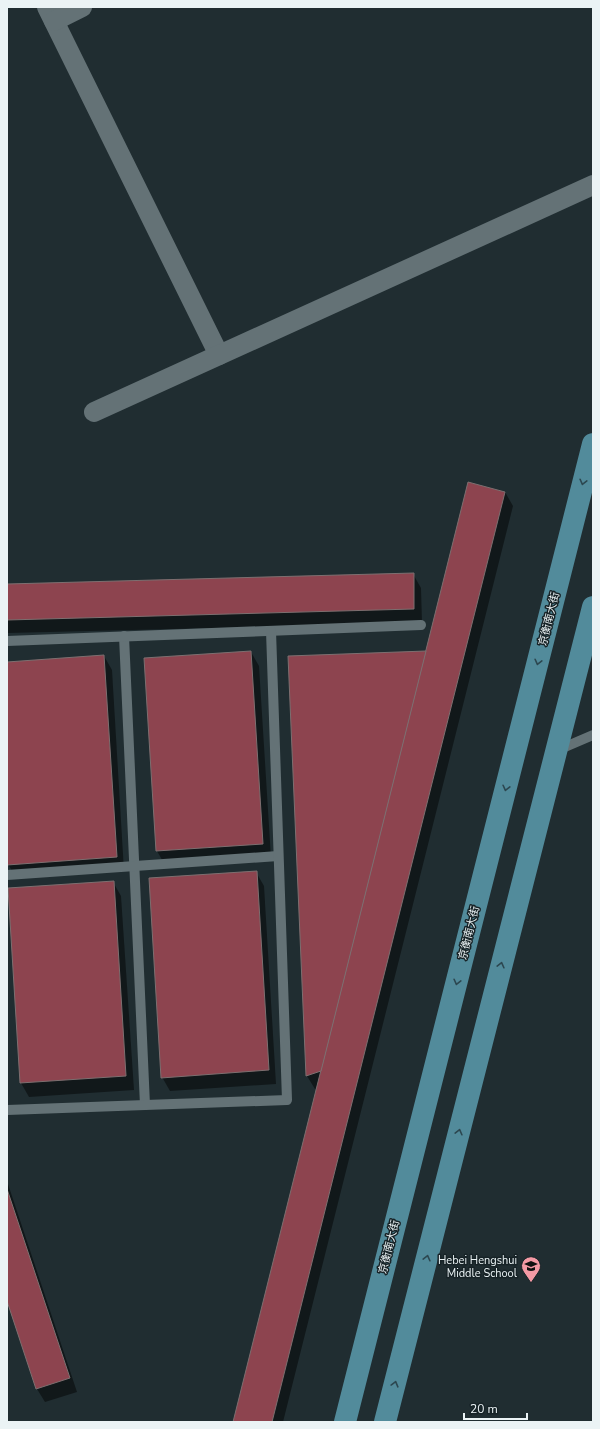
<svg xmlns="http://www.w3.org/2000/svg" width="600" height="1429" font-family="'Nunito Sans','Noto Sans SC',sans-serif">
<rect width="100%" height="100%" fill="#202d31"/>
<g fill="#0007">
<path d="M505,492L513,506L283,1422H234L317,1088L315,1089L307,1076Z"/>
<path d="M413,574L421,588L422,623L7,633V585Z"/>
<path d="M251,652L259,666L271,858L165,865L157,851Z"/>
<path d="M104,656L112,670L124,871L16,878L8,864L7,854V663Z"/>
<path d="M256,872L264,886L276,1084L170,1091L162,1077Z"/>
<path d="M113,882L121,896L134,1090L29,1097L21,1083L9,889Z"/>
<path d="M7,1181L77,1392L45,1402L37,1389L7,1298Z"/>
</g>
<g fill="#8d444f" stroke="#7d6f70">
<path d="M468,482L505,492L272,1422H233Z"/>
<path d="M414,573V609L7,620V584Z"/>
<path d="M251,651L263,844L156,851L144,658Z"/>
<path d="M426,651L321,1071L306,1076L288,656Z"/>
<path d="M104,655L117,857L7,865V662Z"/>
<path d="M257,871L269,1070L161,1078L149,878Z"/>
<path d="M114,881L126,1076L20,1083L8,888Z"/>
<path d="M7,1189L70,1378L36,1389L7,1301Z"/>
</g>
<g fill="none" stroke-linecap="round" stroke-linejoin="round">
<g stroke="#647276" stroke-width="10">
<path d="M124,636L145,1105"/>
<path d="M7,641L421,625"/>
<path d="M558,750L593,735"/>
<path d="M7,875L278,856"/>
<path d="M7,1110L287,1100L271,631"/>
</g>
<g stroke="#647276" stroke-width="20">
<path d="M47,7L219,355"/>
<path d="M54,21L82,7"/>
<path d="M94,412L593,185"/>
</g>
<g stroke="#528b9b" stroke-width="22">
<path d="M345,1422L593,444"/>
<path d="M385,1422L593,607"/>
</g>
</g>
<defs><path id="oneway-chevron" d="M-2-3.5L2.5 0L-2 3.5" fill="none" stroke-width="1.6" stroke-linecap="round" stroke-linejoin="round"/></defs>
<g stroke="#2c4750">
<use href="#oneway-chevron" transform="translate(583 482) rotate(104)"/>
<use href="#oneway-chevron" transform="translate(538 662) rotate(104)"/>
<use href="#oneway-chevron" transform="translate(506 788) rotate(104)"/>
<use href="#oneway-chevron" transform="translate(501 965) rotate(-76)"/>
<use href="#oneway-chevron" transform="translate(457 982) rotate(104)"/>
<use href="#oneway-chevron" transform="translate(459 1132) rotate(-76)"/>
<use href="#oneway-chevron" transform="translate(427 1258) rotate(-76)"/>
<use href="#oneway-chevron" transform="translate(395 1384) rotate(-75)"/>
</g>
<defs>
<symbol id="school-pin" viewBox="-11 -11 22 30"><path d="M0 17L-7.5 6A9.5 9.5 0 1 1 7.5 6Z" fill="#f49aa5" stroke="#172327"/><path d="M0-5L7-2L0 1L-7-2ZM-4 1L0 2.5L4 1V4Q0 6-4 4Z" fill="#111"/></symbol>
</defs>
<g fill-rule="evenodd">
<use href="#school-pin" x="520" y="1255" width="22" height="30"/>
</g>
<g text-anchor="middle" dominant-baseline="central" stroke-width="3" stroke-linejoin="round" paint-order="stroke">
<g font-size="11" fill="#ebf3f5" stroke="#172327">
<text transform="translate(549 619) rotate(-76)">京衡南大街</text>
<text transform="translate(469 933) rotate(-76)">京衡南大街</text>
<text transform="translate(389 1247) rotate(-76)">京衡南大街</text>
</g>
<g font-size="11" fill="#ebf3f5" stroke="#172327" text-anchor="end">
<text x="517" y="1260">Hebei Hengshui<tspan x="517" dy="13">Middle School</tspan></text>
</g>
</g>
<rect width="600" height="1429" fill="none" stroke="#ebf3f5" stroke-width="16"/>
<path d="M464 1413v6h63v-6" fill="none" stroke="#ebf3f5" stroke-width="2"/>
<text x="470" y="1413" font-size="12" fill="#ebf3f5" stroke="#172327" stroke-width="3" paint-order="stroke">20 m</text>
</svg>
